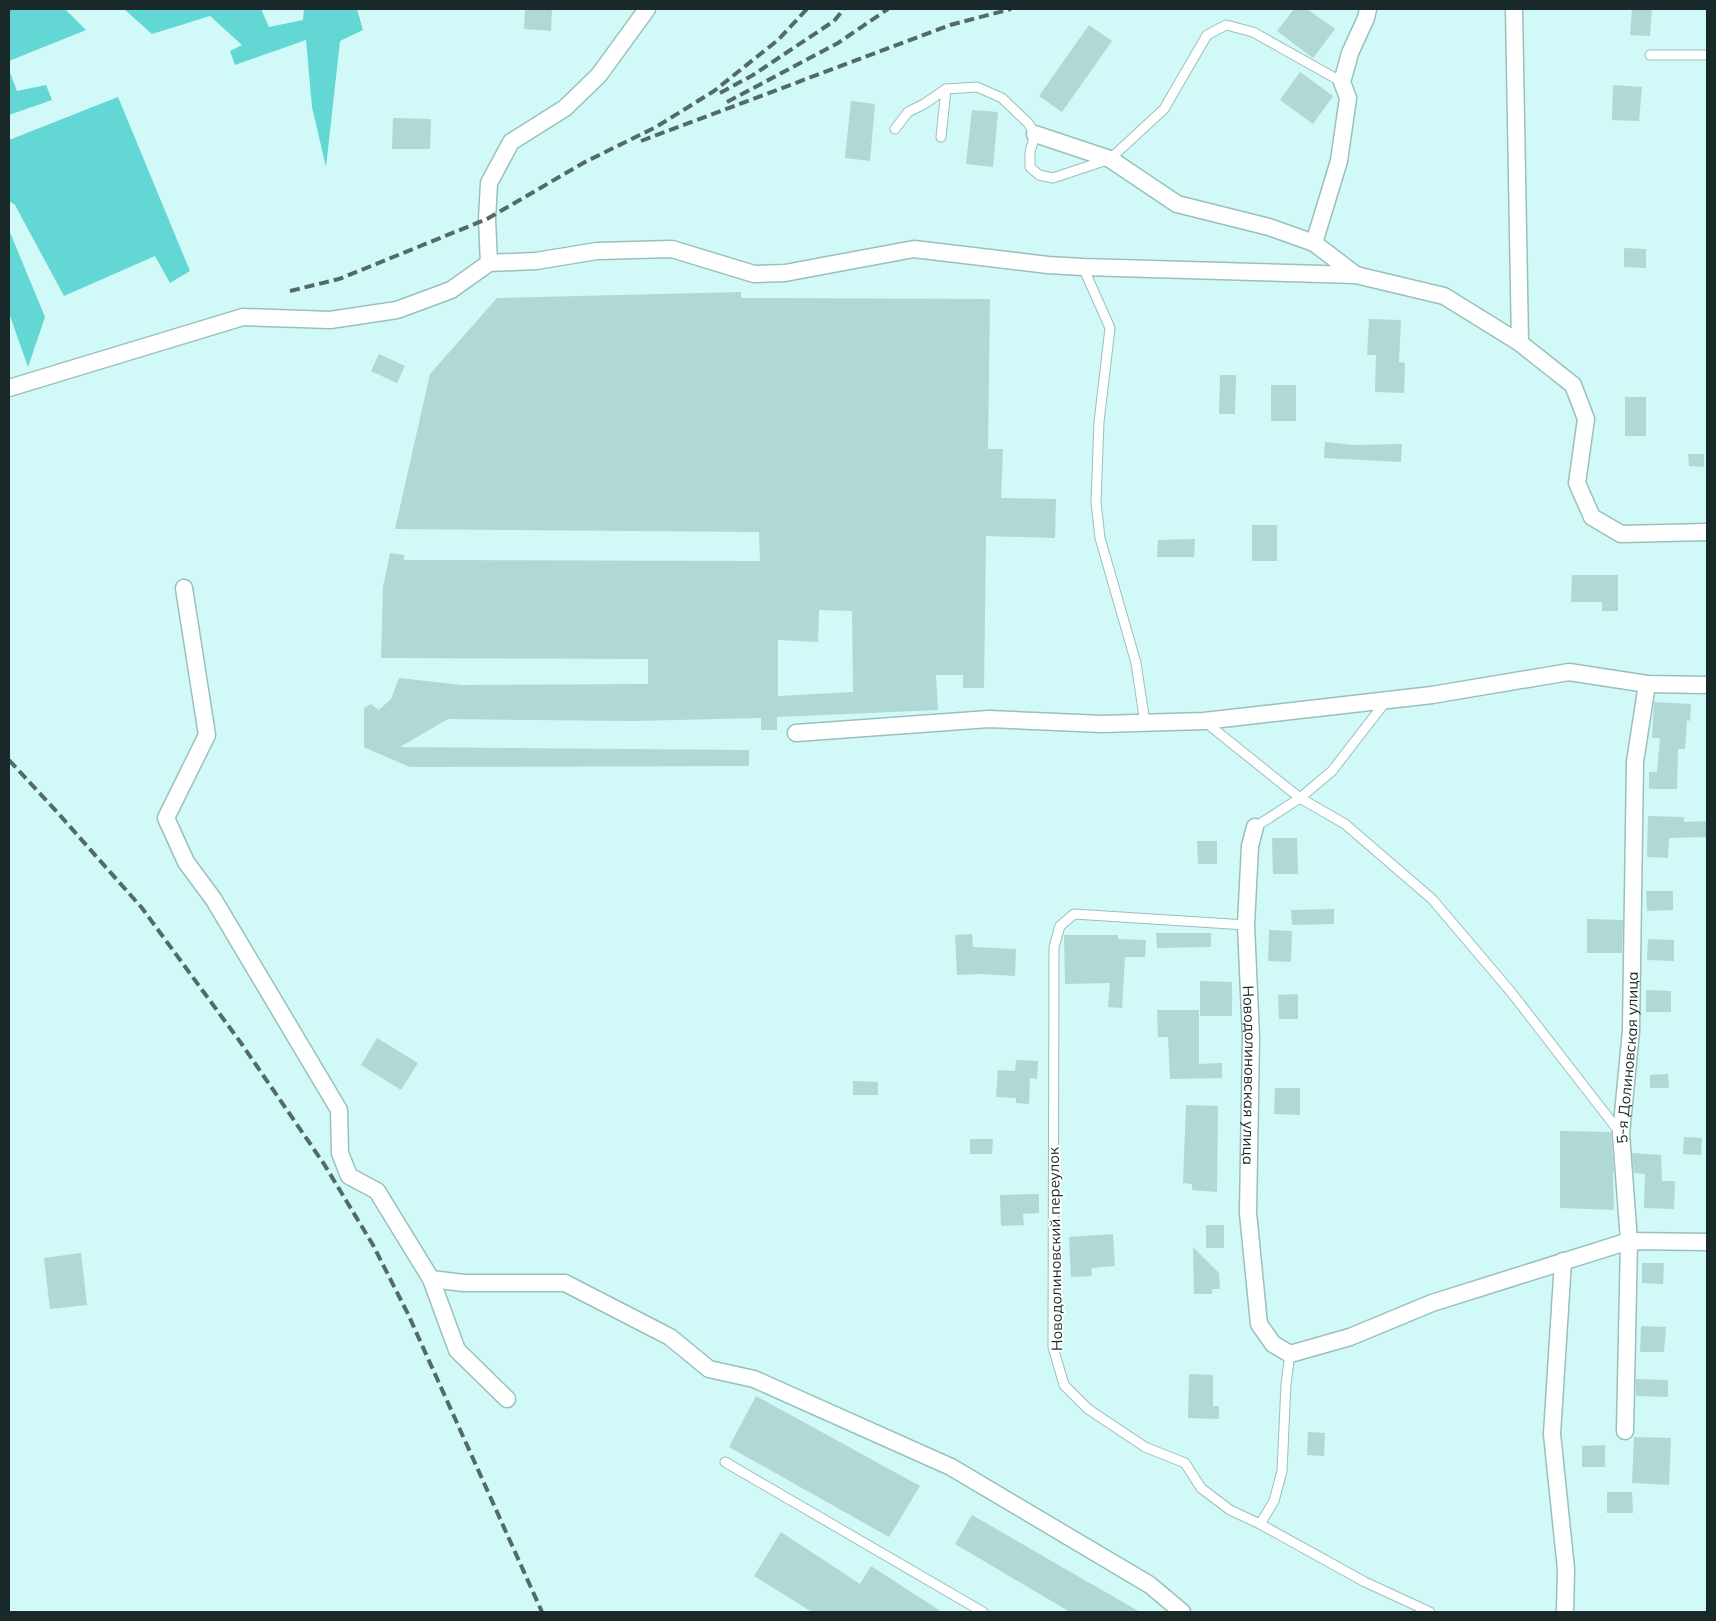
<svg xmlns="http://www.w3.org/2000/svg" width="1716" height="1621" font-family="Mulish,sans-serif">
<rect width="100%" height="100%" fill="#d0f9f7"/>
<g fill="#62d7d3">
<path d="M9,9H65L86,30L9,61Z"/>
<path d="M124,9H261L269,27L303,20L304,9H357L363,30L340,41L326,167L312,107L306,40L235,65L230,51L242,45L210,16L152,34Z"/>
<path d="M9,70L17,91L46,85L52,100L9,115Z"/>
<path d="M118,97L190,271L170,283L155,256L64,296L15,205L9,201V140Z"/>
<path d="M9,230L45,317L28,367L9,313Z"/>
</g>
<g fill="#b0d8d5" fill-rule="evenodd">
<path d="M525,9H552L551,31L524,29Z"/>
<path d="M1294,9H1307L1335,29L1313,58L1277,31Z"/>
<path d="M1632,9H1652L1650,36L1630,35Z"/>
<path d="M1089,25L1112,41L1062,112L1039,96Z"/>
<path d="M1300,72L1333,96L1313,124L1280,100Z"/>
<path d="M1613,85L1642,87L1639,121L1612,120Z"/>
<path d="M851,101L875,104L870,161L845,158Z"/>
<path d="M972,110L998,112L993,167L966,164Z"/>
<path d="M393,118L431,119L430,149H392Z"/>
<path d="M1624,248L1646,249V268L1624,267Z"/>
<path d="M741,292V298L990,299L988,449H1003L1001,498L1056,499L1055,538L986,536L984,688H963V675H936L938,710L777,717V730H761V718L633,721L448,719L400,747L749,750V766L410,767L363,747H364V708L371,704L379,710L391,699L399,678L462,685L648,684V659L381,658L383,587L390,553L404,555V560L760,561L759,532L395,529L430,374L497,298ZM819,610L852,611L853,692L778,696V640L818,642Z"/>
<path d="M1369,319L1401,320L1399,362L1405,363L1404,393L1375,392L1376,355H1367Z"/>
<path d="M379,354L405,366L397,383L371,371Z"/>
<path d="M1220,375H1236L1235,414H1219Z"/>
<rect x="1271" y="385" width="25" height="36"/>
<rect x="1625" y="397" width="21" height="39"/>
<path d="M1325,442L1353,445L1402,444L1401,462L1324,458Z"/>
<path d="M1688,454H1704V467L1689,466Z"/>
<rect x="1252" y="525" width="25" height="36"/>
<path d="M1195,539L1194,557H1157L1158,540Z"/>
<path d="M1572,575H1618V611H1602V602H1571Z"/>
<path d="M1654,702L1691,704L1690,721L1687,720L1685,749H1678L1677,789H1649V772H1657L1660,738H1652Z"/>
<path d="M1648,816L1684,817V822L1707,821V837L1669,838L1668,858L1647,857Z"/>
<path d="M1272,838H1297L1298,874H1273Z"/>
<path d="M1197,841H1217V864H1198Z"/>
<path d="M1646,891H1673V910L1647,911Z"/>
<path d="M1334,909V924L1292,925L1291,910Z"/>
<path d="M1587,919L1623,920L1622,953H1587Z"/>
<path d="M1269,930L1292,931L1291,962L1268,961Z"/>
<path d="M1156,933H1211V947L1157,948Z"/>
<path d="M972,934L973,947L1016,949L1015,976L980,974L957,975L955,935Z"/>
<path d="M1064,935H1118V939L1146,940L1145,957H1125L1122,1008L1108,1007L1110,983L1065,984Z"/>
<path d="M1648,939L1674,940V961L1647,960Z"/>
<path d="M1200,981L1232,982V1016H1200Z"/>
<path d="M1646,990L1671,991V1012H1646Z"/>
<path d="M1298,994V1019H1279L1278,995Z"/>
<path d="M1157,1010H1199V1064L1222,1063V1078L1170,1079L1168,1037H1158Z"/>
<path d="M377,1038L418,1063L401,1090L361,1065Z"/>
<path d="M1016,1060L1038,1061L1037,1079L1030,1078L1029,1104L1016,1103V1098L996,1097L998,1070L1015,1071Z"/>
<path d="M1668,1074L1669,1088H1650V1075Z"/>
<path d="M853,1081L878,1082V1095H853Z"/>
<path d="M1275,1088H1300V1115L1274,1114Z"/>
<path d="M1186,1105L1218,1106L1217,1192L1192,1190V1184L1183,1183Z"/>
<path d="M1560,1131L1611,1132L1614,1172H1613L1614,1210L1560,1208Z"/>
<path d="M1684,1137L1702,1138L1701,1155L1683,1154Z"/>
<path d="M970,1139H993L992,1154H970Z"/>
<path d="M1632,1153L1661,1155L1662,1181H1675L1674,1209L1644,1208L1645,1174L1634,1173Z"/>
<path d="M1039,1194V1213L1023,1214L1024,1225L1001,1226L1000,1195Z"/>
<rect x="1206" y="1225" width="18" height="23"/>
<path d="M1113,1234L1115,1266L1091,1268L1092,1276L1071,1277L1069,1237Z"/>
<path d="M1193,1247L1219,1273L1220,1289H1212V1294H1194Z"/>
<path d="M81,1253L87,1305L50,1309L44,1258Z"/>
<path d="M1642,1263H1664L1663,1284L1642,1283Z"/>
<path d="M1641,1326L1666,1327L1664,1352H1640Z"/>
<path d="M1189,1374L1213,1375V1406H1219V1419L1188,1418Z"/>
<path d="M1636,1379L1668,1380V1397L1636,1396Z"/>
<path d="M756,1396L920,1486L889,1537L729,1447Z"/>
<path d="M1308,1432L1325,1433L1324,1456L1307,1455Z"/>
<path d="M1634,1437L1671,1438L1669,1485L1632,1483Z"/>
<path d="M1605,1445V1467H1582V1446Z"/>
<path d="M1607,1492H1632L1633,1513H1607Z"/>
<path d="M972,1515L1140,1612H1070L955,1544Z"/>
<path d="M781,1532L860,1584L871,1566L942,1612H812L754,1576Z"/>
</g>
<g fill="none" stroke-linecap="round" stroke-linejoin="round">
<defs>
<g id="lane">
<path d="M1650,55H1707"/>
<path d="M895,129L908,112L924,104L946,89L977,87L1002,98L1028,123L1035,134L1030,152V167L1039,175L1053,178L1110,159L1164,109L1207,35L1226,25L1253,32L1342,82"/>
<path d="M941,137L946,89"/>
<path d="M1083,267L1110,328L1099,422L1096,502L1100,538L1136,663L1145,723"/>
<path d="M1204,721L1300,798L1345,824L1432,899L1511,992L1621,1134"/>
<path d="M1255,827L1300,798L1332,771L1386,701"/>
<path d="M1246,925L1074,914L1060,926L1054,947L1053,1347L1064,1385L1088,1409L1145,1447L1185,1463L1201,1488L1230,1510L1260,1524L1365,1582L1430,1612"/>
<path d="M725,1462L983,1612"/>
<path d="M1260,1524L1274,1501L1282,1471L1286,1384L1290,1354"/>
</g>
<g id="street">
<path d="M1514,9L1520,343L1573,385L1586,419L1577,483L1592,517L1621,534L1707,532"/>
<path d="M1035,134L1110,159L1177,204L1269,227L1314,243L1356,275"/>
<path d="M1314,243L1339,161L1348,98L1342,82L1350,53L1366,18L1368,9"/>
<path d="M489,263L487,219L489,183L511,142L565,108L599,75L647,9"/>
<path d="M9,388L243,317L330,320L397,310L451,290L489,263L536,261L597,251L672,249L754,274L785,273L914,249L1048,265L1083,267L1356,275L1444,296L1520,343"/>
<path d="M184,588L207,735L166,818L186,862L214,900L339,1110L340,1153L349,1176L377,1191L431,1279L457,1350L507,1399"/>
<path d="M796,733L989,719L1102,724L1204,721L1432,695L1569,672L1647,684L1707,685"/>
<path id="s1" d="M1255,827L1250,846L1246,925L1251,1038L1248,1213L1259,1324L1273,1344L1290,1354L1350,1337L1432,1303L1629,1241L1707,1242"/>
<path d="M1563,1261L1552,1434L1566,1569L1565,1612"/>
<path d="M431,1279L464,1283H565L670,1337L709,1369L754,1379L951,1467L1150,1585L1182,1612"/>
<path id="s2" d="M1625,1431L1629,1241L1621,1134L1631,1031L1635,762L1647,684"/>
</g>
</defs>
<use href="#lane" stroke="#99c0be" stroke-width="11"/>
<use href="#street" stroke="#99c0be" stroke-width="19"/>
<use href="#lane" stroke="#fff" stroke-width="9"/>
<use href="#street" stroke="#fff" stroke-width="16"/>
<g stroke="#536a69" stroke-width="4" stroke-dasharray="10 5" stroke-linecap="butt">
<path d="M720,93L753,75L834,21L844,9"/>
<path d="M727,102L838,43L888,9"/>
<path d="M641,141L950,25L1011,9"/>
<path d="M290,291L339,279L487,219L585,162L656,127L714,91L778,40L807,9"/>
<path d="M9,760L57,812L142,908L241,1043L324,1164L373,1245L408,1314L542,1612"/>
</g>
</g>
<g text-anchor="middle" dominant-baseline="central" stroke-width="4" stroke-linejoin="round" paint-order="stroke">
<g font-size="15" fill="#192828" stroke="#fff">
<text stroke="none"><textPath href="#s2" startOffset="374">5-я Долиновская улица</textPath></text>
<text stroke="none"><textPath href="#s1" startOffset="249">Новодолиновская улица</textPath></text>
<text transform="translate(1055 1249) rotate(-91)">Новодолиновский переулок</text>
</g>
</g>
<rect width="1716" height="1621" fill="none" stroke="#192828" stroke-width="20"/>
</svg>
